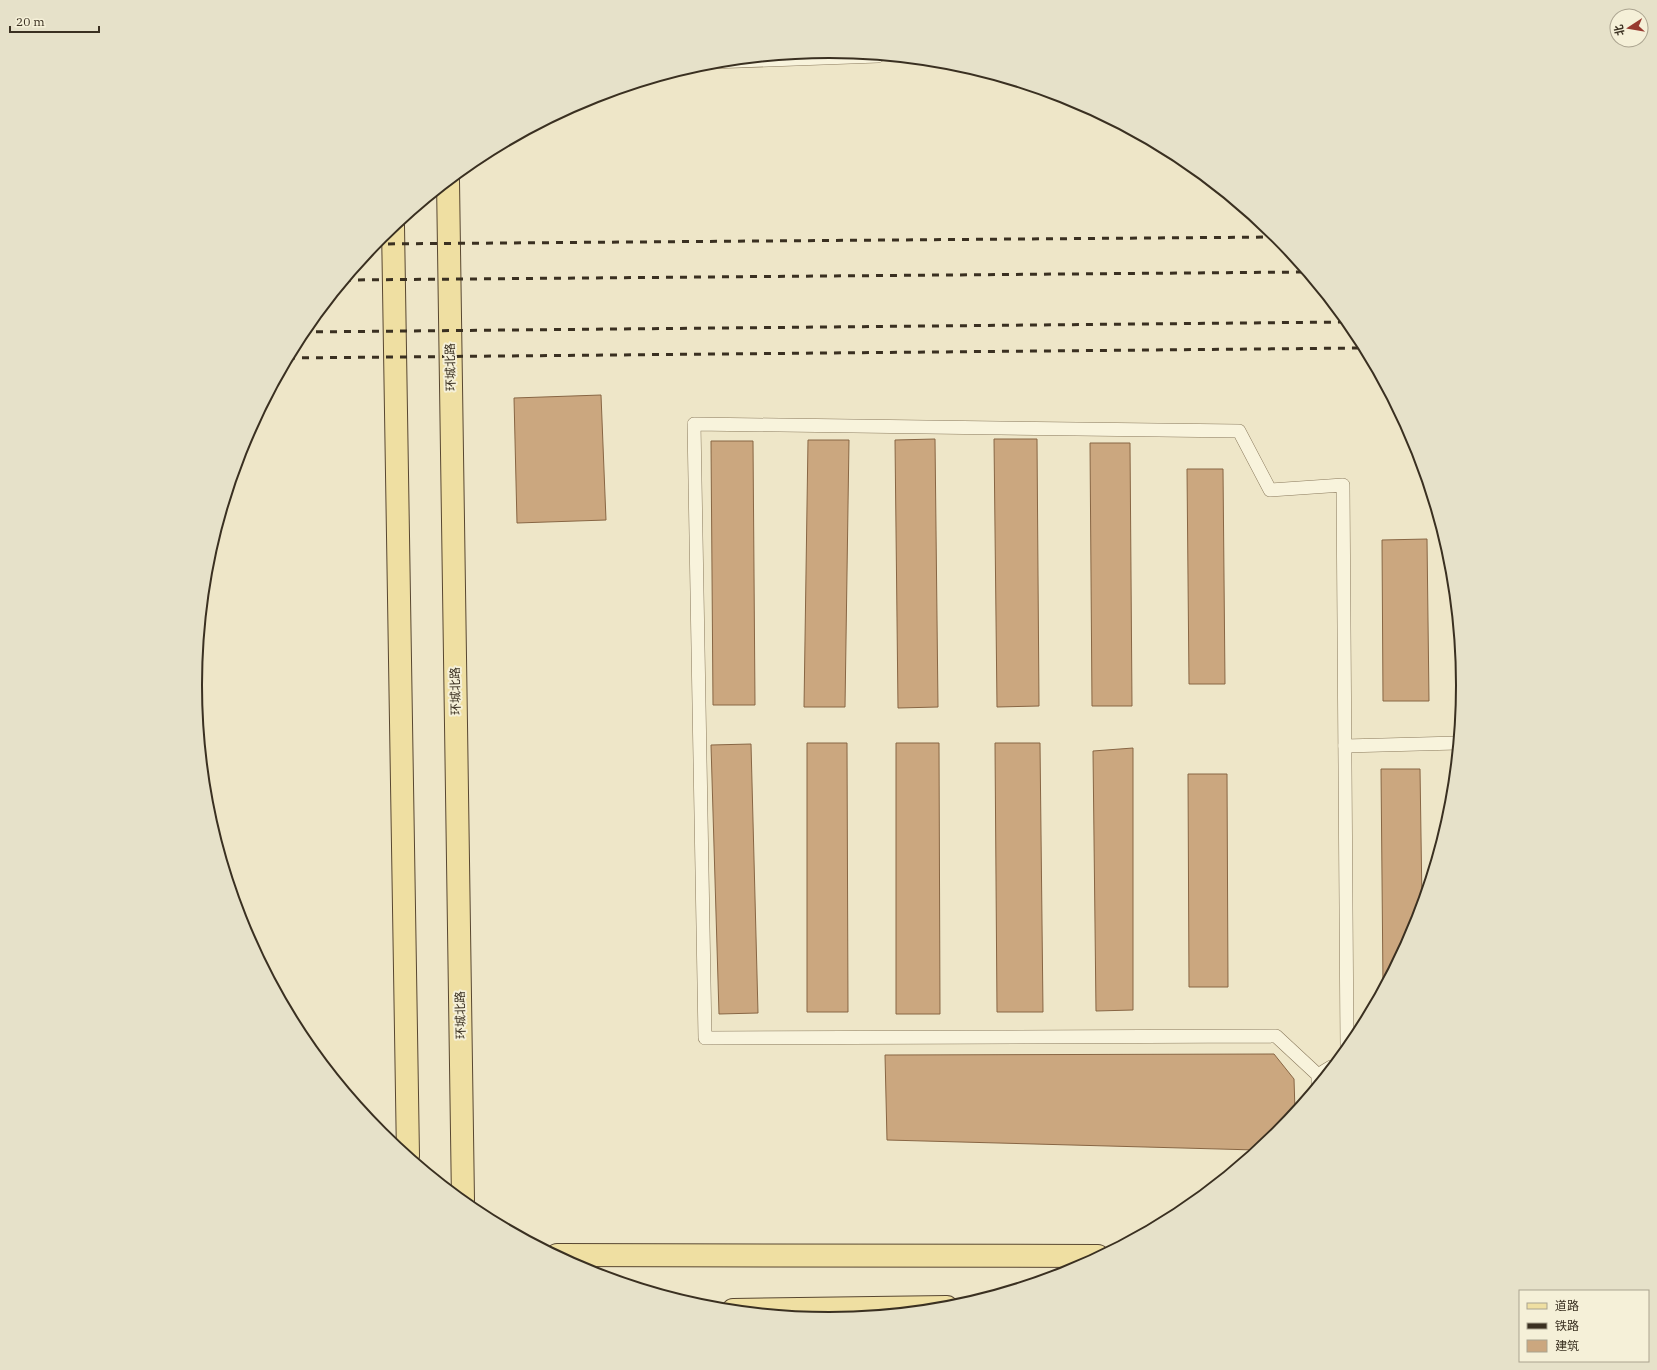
<svg xmlns="http://www.w3.org/2000/svg" width="1657" height="1370" font-family="'IBM Plex Serif','Noto Sans SC',serif">
<rect width="100%" height="100%" fill="#eee6c8"/>
<g fill="#cba77f" stroke="#864">
<path d="M601,395L606,520L517,523L514,398Z"/>
<path d="M935,439L938,707L898,708L895,440Z"/>
<path d="M994,439H1037L1039,706L997,707Z"/>
<path d="M808,440H849L845,707H804Z"/>
<path d="M711,441H753L755,705H713Z"/>
<path d="M1090,443H1130L1132,706H1092Z"/>
<path d="M1187,469H1223L1225,684H1189Z"/>
<path d="M1427,539L1429,701H1383L1382,540Z"/>
<path d="M807,743H847L848,1012H807Z"/>
<path d="M896,743H939L940,1014H896Z"/>
<path d="M995,743H1040L1043,1012H997Z"/>
<path d="M751,744L758,1013L719,1014L711,745Z"/>
<path d="M1133,748V1010L1096,1011L1093,751Z"/>
<path d="M1381,769H1420L1422,903L1414,928L1383,986Z"/>
<path d="M1188,774H1227L1228,987H1189Z"/>
<path d="M1274,1054L1294,1079L1295,1111L1277,1133L1256,1150L887,1140L885,1055Z"/>
</g>
<g fill="none" stroke-linecap="round" stroke-linejoin="round">
<defs>
<g id="lane">
<path d="M712,62L878,56"/>
<path d="M1345,746L1457,743"/>
<path d="M1318,1075L1331,1067"/>
<path d="M1318,1083V1075L1276,1036L705,1038L694,424L1239,431L1270,490L1343,485L1347,1047"/>
</g>
<g id="primary">
<path d="M448,181L463,1201"/>
<path d="M393,226L408,1156"/>
<path d="M557,1255L1098,1256"/>
<path d="M733,1310L947,1307"/>
</g>
</defs>
<use href="#lane" stroke="#8a7a5d" stroke-width="14"/>
<use href="#primary" stroke="#584731" stroke-width="24"/>
<use href="#lane" stroke="#f8f3dc" stroke-width="13"/>
<use href="#primary" stroke="#efdfa2" stroke-width="22"/>
<g stroke="#3a3021" stroke-width="3" stroke-dasharray="7 7" stroke-linecap="butt">
<path d="M374,244L1277,237"/>
<path d="M344,280L1306,272"/>
<path d="M302,332L1347,322"/>
<path d="M288,358L1364,348"/>
</g>
</g>
<g text-anchor="middle" dominant-baseline="central" stroke-width="4" stroke-linejoin="round" paint-order="stroke">
<g font-size="12" fill="#3a3021" stroke="#f5f0d8">
<text transform="translate(450 367) rotate(-91)">环城北路</text>
<text transform="translate(455 691) rotate(-91)">环城北路</text>
<text transform="translate(460 1015) rotate(-91)">环城北路</text>
</g>
</g>
<path d="M0 0H1657V1370H0ZM202 685a627 627 0 1 1 1254 0a627 627 0 1 1-1254 0Z" fill="#e6e1c9" fill-rule="evenodd"/>
<path fill="none" stroke="#3a3021" stroke-width="2" d="M202 685a627 627 0 1 1 1254 0a627 627 0 1 1-1254 0Z"/>
<rect x="1519" y="1290" width="130" height="72" fill="#f5f0d8" stroke="#aaa38f"/>
<rect x="1527" y="1303" width="20" height="6" fill="#efdfa2" stroke="#aaa38f"/>
<text x="1555" y="1310" font-size="12" fill="#3a3021">道路</text>
<rect x="1527" y="1323" width="20" height="6" fill="#3a3021" stroke="#aaa38f"/>
<text x="1555" y="1330" font-size="12" fill="#3a3021">铁路</text>
<rect x="1527" y="1340" width="20" height="12" fill="#cba77f" stroke="#aaa38f"/>
<text x="1555" y="1350" font-size="12" fill="#3a3021">建筑</text>
<g transform="translate(1629 28) rotate(258)"><circle r="19" fill="#f5f0d8" stroke="#aaa38f"/>
<path d="M0-3L7 15L0 10L-7 15Z" fill="#97392f"/>
<text y="-6" font-size="11" font-weight="bold" text-anchor="middle" fill="#3a3021">北</text>
</g>
<path d="M10 26v6h89v-6" fill="none" stroke="#3a3021" stroke-width="2"/>
<text x="16" y="26" font-size="12" fill="#3a3021" stroke="#f5f0d8" stroke-width="3" paint-order="stroke">20 m</text>
</svg>
